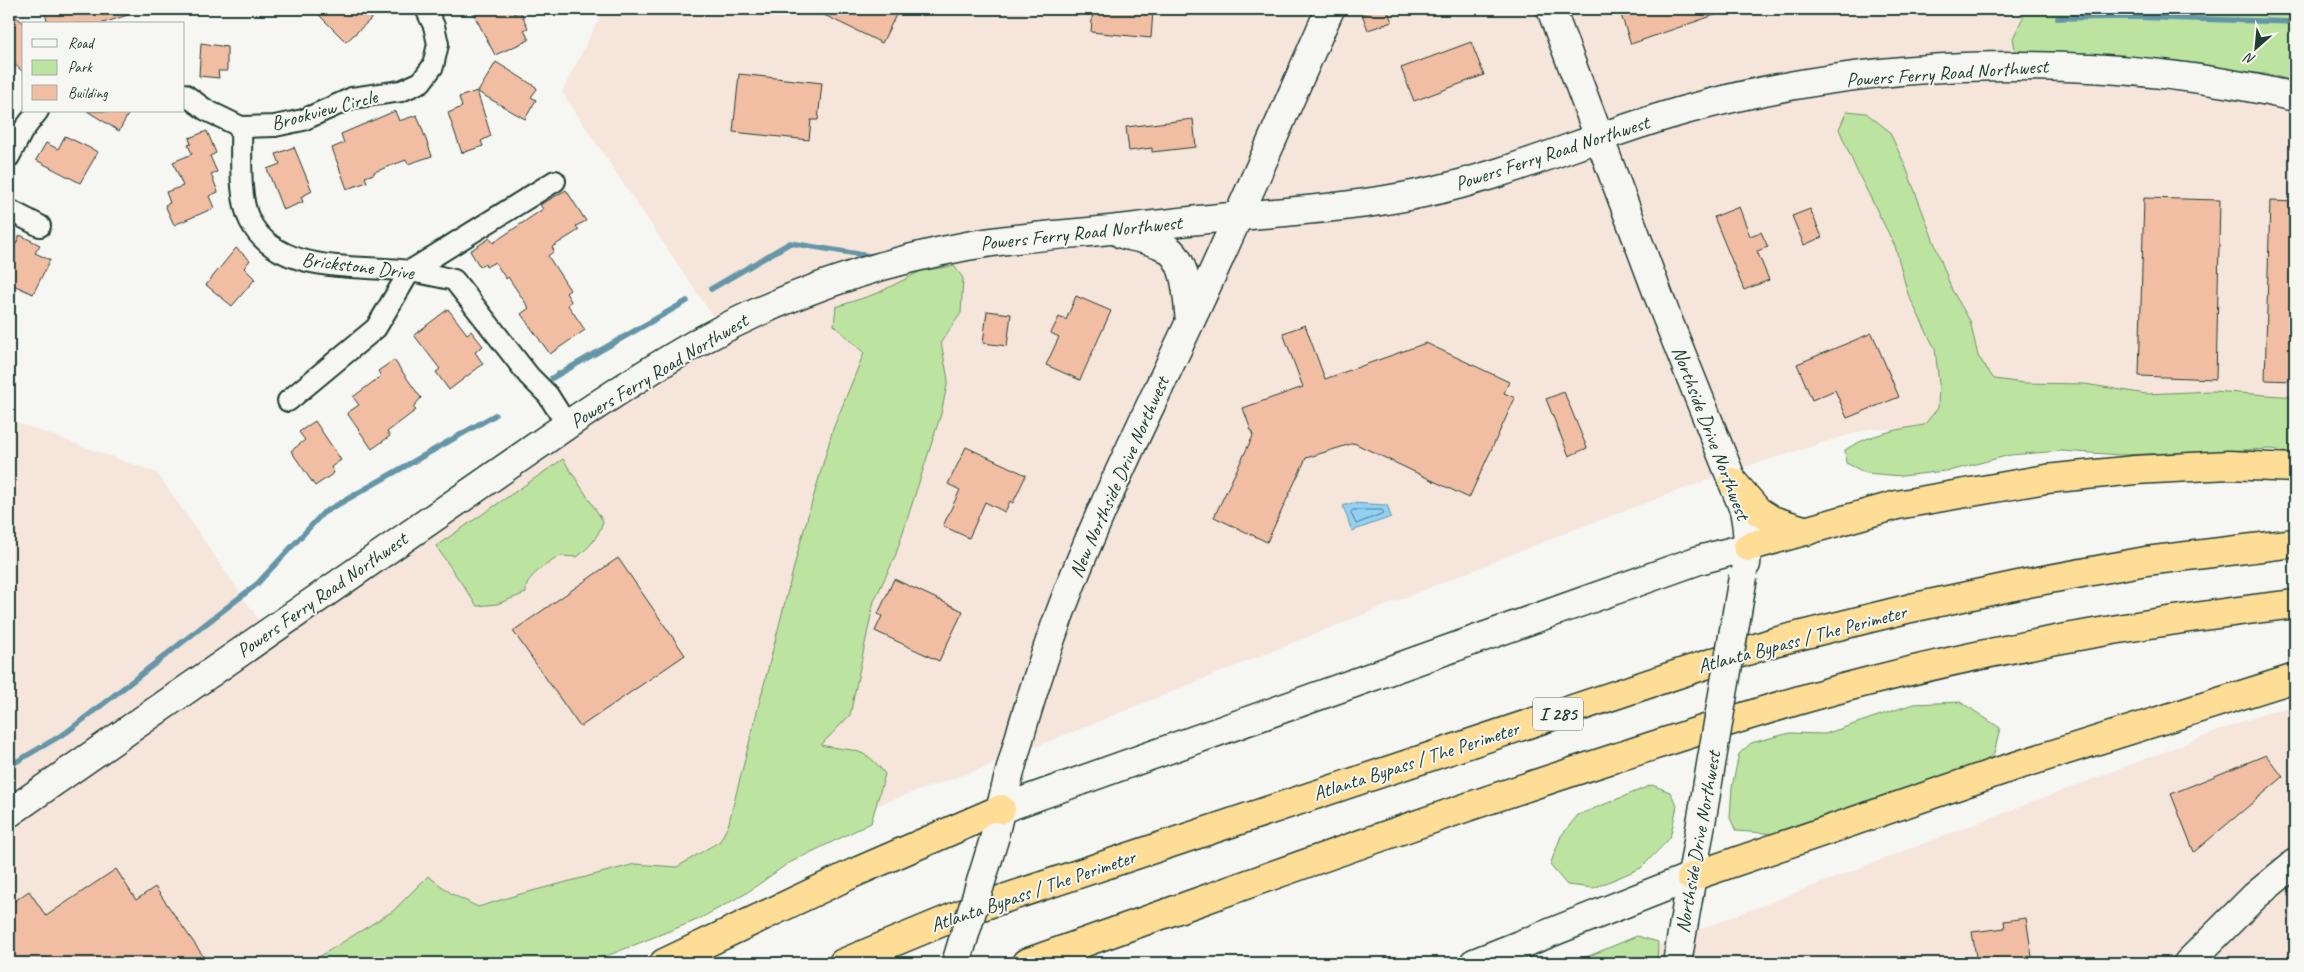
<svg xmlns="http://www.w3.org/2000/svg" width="2304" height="972" font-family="Caveat,sans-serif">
<rect width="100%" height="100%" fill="#f6f6f2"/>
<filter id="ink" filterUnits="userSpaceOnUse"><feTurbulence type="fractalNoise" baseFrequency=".02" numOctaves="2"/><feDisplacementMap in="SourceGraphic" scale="10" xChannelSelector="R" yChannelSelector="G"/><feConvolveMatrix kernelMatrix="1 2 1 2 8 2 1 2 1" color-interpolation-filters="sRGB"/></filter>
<g filter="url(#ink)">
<g fill="#f5e5da">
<path d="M604,9H2027L2013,38L2068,54L2132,57L2273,75L2295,82V435L1868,429L1731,471L1565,533L980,769L559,916L437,963H9V420L157,473L267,632L722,330L562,92Z"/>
<path d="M2295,707V963H1612L2271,711Z"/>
</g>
<g fill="#bce4a0" stroke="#6e906a">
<path d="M2027,9H2295V82L2273,75L2132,57L2016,54L2013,38Z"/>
<path d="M1847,111L1866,113L1889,131L1905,165L1952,290L1970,321L1978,356L1994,379L2024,383L2085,384L2146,394L2212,391L2295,397V453L2272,449L2121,455L2061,451L2010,455L1953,470L1902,476L1866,473L1846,463L1845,450C1869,434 1896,430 1924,425L1938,408L1939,384L1935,349L1908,294L1895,246L1856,169L1839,129Z"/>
<path d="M954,266L963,278L961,313L941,342L948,380L941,414L895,557L874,601L850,715L821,745C851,752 864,745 885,774L871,823L787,864L745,894L697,920L589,963H309L393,911L428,876L452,894L478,907L517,895L635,864L677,867L720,841L728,826L799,547L833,429L864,353L834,325L836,307L878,293L921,271Z"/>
<path d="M563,459L603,521C599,536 589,548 577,557L560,556C548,564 524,576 526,593L497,604L477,606L436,546Z"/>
<path d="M1961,702L2000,728L1994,754L1978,767L1779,834L1736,831L1730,818L1732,787L1739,754L1751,743L1790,733L1825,734L1913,704Z"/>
<path d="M1652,785L1670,792L1677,806L1670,838L1641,868L1594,888L1567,885L1550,865L1561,836L1578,815Z"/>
<path d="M1637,936L1658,942L1657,963H1572Z"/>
</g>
<path fill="#93d1f4" stroke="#6596a7" d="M1352,503L1387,505L1391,517L1352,531L1343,506Z"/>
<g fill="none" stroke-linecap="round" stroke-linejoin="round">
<path stroke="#4d7881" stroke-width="1" d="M1353,510H1382L1384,513L1356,524L1351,513Z"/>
<g stroke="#6596a7" stroke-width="5.5">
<path d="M2058,18L2131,17L2295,22"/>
<path d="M711,289L790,243L870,256"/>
<path d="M552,378L687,301"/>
<path d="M9,766L67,732L257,584L323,513L495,415"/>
</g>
</g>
<g fill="#f2bea3" stroke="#1f3d34">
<path d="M44,9H137V12L100,24H48Z"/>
<path d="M313,9H382L346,42Z"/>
<path d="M471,9H511L514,14L520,11L528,28L524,30L529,40L495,55Z"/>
<path d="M812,9H899L882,43Z"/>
<path d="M1093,9L1153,11L1151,38L1091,32Z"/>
<path d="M1377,9H1387L1392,22L1368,30L1362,14Z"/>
<path d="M1619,9H1726V11L1631,44Z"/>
<path d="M16,17L24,23V73L9,59V24Z"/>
<path d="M1471,42L1484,75L1414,101L1401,68Z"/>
<path d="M201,43L227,47V71H218L219,78L199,76Z"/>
<path d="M496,62L536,87L537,89L531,97L536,100L525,119L478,92Z"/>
<path d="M739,74L822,83L818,120H811L809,140L733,132Z"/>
<path d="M477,91L491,136L481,141L483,146L462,153L448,113L462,107L459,97Z"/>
<path d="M87,111H130L119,131Z"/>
<path d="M395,111L399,121L417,115L432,156L408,164L406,160L374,172V174L365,177L367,182L347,189L332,148L344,143L341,134Z"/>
<path d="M1193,119L1196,147L1152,152V148L1129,151L1126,127Z"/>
<path d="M207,131L216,153L210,156L217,172L211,174L218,192L209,196L214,208L174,225L165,205L170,203L166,192L183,186L173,162L192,154L188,145L191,144L189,138Z"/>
<path d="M65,136L98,152L80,183L36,160L46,143L58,149Z"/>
<path d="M294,147L312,191L301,197L303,202L283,210L267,169L280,164L276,154Z"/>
<path d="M566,190L586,221L576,226L579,230L552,247L554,251L548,256L570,290L566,293L571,301L568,305L585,330L550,354L521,314L529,308L508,277L506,279L495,262L486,267L485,264L480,267L470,251L490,238L493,243L543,209L540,205Z"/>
<path d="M2144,198L2220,200L2216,379L2139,376Z"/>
<path d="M2270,201L2295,202V381L2265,380Z"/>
<path d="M1739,207L1750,236L1761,232L1768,247L1757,251L1769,280L1744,290L1714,217Z"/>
<path d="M1810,209L1822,237L1804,245L1792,216Z"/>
<path d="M20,235L40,245L35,253L50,260L33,294L9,283V259Z"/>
<path d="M236,248L250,260L244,268L255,279L232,306L206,285Z"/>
<path d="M1076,296L1111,311L1080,380L1046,365L1059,337L1051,333L1059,317L1066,320Z"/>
<path d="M448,309L467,334L471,331L483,346L475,352L483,364L449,390L436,372L440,369L414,335Z"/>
<path d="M987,311L1011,314L1007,346L983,343Z"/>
<path d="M1305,325L1325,379L1426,343L1509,382L1504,393L1515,398L1469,498L1354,443L1306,458L1267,542L1214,517L1253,436L1243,408L1303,387L1283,333Z"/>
<path d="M1872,333L1899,397L1847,418L1835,390L1812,400L1797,364Z"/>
<path d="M394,360L421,398L413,407L416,410L387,432L390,436L372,449L347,413L359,405L353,397L381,376L378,371Z"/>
<path d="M1564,392L1587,448L1569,456L1546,399Z"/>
<path d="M315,421L341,460L331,467L334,473L315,486L291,451L305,440L299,432Z"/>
<path d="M966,447L1026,475L1013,503L1010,501L1005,512L985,502L969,538L943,526L960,490L948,484Z"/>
<path d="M618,558L685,655L580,727L513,631Z"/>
<path d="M894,579L963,611L939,661L875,631L882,616L878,614Z"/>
<path d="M2266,755L2283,777L2194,852L2171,794Z"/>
<path d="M116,869L136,900L155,887L208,963H9V905L29,891L46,916Z"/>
<path d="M2026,918L2033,963H1977L1972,932L2005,928L2004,921Z"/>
</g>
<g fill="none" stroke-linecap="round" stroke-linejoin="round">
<defs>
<g id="street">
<path d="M184,94L206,110L241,127L275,126L303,120L352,98L401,91L421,82L433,66L438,44L434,26L426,9"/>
<path d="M241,127C242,153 238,198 250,221C278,276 359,264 410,271C425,273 440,277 454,280L529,376L548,395L567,425"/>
<path d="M9,157L22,132L38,111"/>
<path d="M9,210L40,226"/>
<path d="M288,401L376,328L410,271L555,181"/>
</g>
<g id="secondary">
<path d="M1551,9L1665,313L1744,510C1748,529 1749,545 1746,564"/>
<path d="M1122,234C1135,238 1151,239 1163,246C1188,258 1187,297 1190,321"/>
<path d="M1001,809L1699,560L1748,547"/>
<path d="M9,813L567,425C612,395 657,365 704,339C785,295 876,263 967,246C1014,237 1062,235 1110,230C1140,227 1169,223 1199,220C1274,212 1349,209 1423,193C1514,174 1599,133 1689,109C1880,56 2102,52 2295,97"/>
<path d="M995,832C1012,758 1034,684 1060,613C1099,508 1150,408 1197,307C1243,208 1286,108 1330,9"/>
<path d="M1474,963L1691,877"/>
<path d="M1677,963L1701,823"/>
<path d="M2188,963L2255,896L2295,863"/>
</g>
<g id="highway">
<path d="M1733,482L1758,511L1772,520L1807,531"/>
<path d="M1748,547L1897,505L2046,479L2135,470L2229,465L2295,468"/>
<path d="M1691,877L2003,770L2295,678"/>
<path d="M664,963L856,872L1001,809"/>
<path d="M843,963L976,908L1774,642L1911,608L2028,583L2146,561L2295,543"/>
<path d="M1026,963C1220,895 1413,823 1609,760C1696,732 1782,703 1870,681C2010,645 2152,621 2295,604"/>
</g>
</defs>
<use href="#street" stroke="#1f3d34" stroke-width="24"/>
<use href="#secondary" stroke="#1f3d34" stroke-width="31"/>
<use href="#highway" stroke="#1f3d34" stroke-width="31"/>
<use href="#street" stroke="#f6f6f2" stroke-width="20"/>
<use href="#secondary" stroke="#f6f6f2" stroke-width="28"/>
<use href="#highway" stroke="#fedd96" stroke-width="28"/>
<defs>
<g id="secondary-bridge">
<path d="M1701,823L1743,577"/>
<path d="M956,963L995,836"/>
</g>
</defs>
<use href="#secondary-bridge" stroke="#1f3d34" stroke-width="31" stroke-linecap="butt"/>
<use href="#secondary-bridge" stroke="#f6f6f2" stroke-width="28"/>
</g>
</g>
<g text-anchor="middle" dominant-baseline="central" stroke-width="4" stroke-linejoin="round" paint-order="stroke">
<rect fill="#f6f6f2" stroke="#60746d" stroke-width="1" x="1533" y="697.5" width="50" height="33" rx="4"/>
<g font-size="19" font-weight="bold" fill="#1f3d34">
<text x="1558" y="714">I 285</text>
</g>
<g font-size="20" fill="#1f3d34" stroke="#f6f6f2">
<text transform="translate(1947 73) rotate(-4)">Powers Ferry Road Northwest</text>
<text transform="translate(324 110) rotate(-15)">Brookview Circle</text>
<text transform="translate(1552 153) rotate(-18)">Powers Ferry Road Northwest</text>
<text transform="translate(1081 233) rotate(-6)">Powers Ferry Road Northwest</text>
<text transform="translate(358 266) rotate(7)">Brickstone Drive</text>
<text transform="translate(659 371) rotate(-31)">Powers Ferry Road Northwest</text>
<text transform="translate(1711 433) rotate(69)">Northside Drive Northwest</text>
<text transform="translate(1119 477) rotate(-66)">New Northside Drive Northwest</text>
<text transform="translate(322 595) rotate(-35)">Powers Ferry Road Northwest</text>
<text transform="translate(1802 639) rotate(-15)">Atlanta Bypass / The Perimeter</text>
<text transform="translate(1416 761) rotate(-18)">Atlanta Bypass / The Perimeter</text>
<text transform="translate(1698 842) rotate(-80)">Northside Drive Northwest</text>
<text transform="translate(1033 891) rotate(-19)">Atlanta Bypass / The Perimeter</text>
</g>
</g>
<rect width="2304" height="972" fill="none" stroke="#f6f6f2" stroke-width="30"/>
<rect x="15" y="15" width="2274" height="942" fill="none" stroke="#1f3d34" stroke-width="2" filter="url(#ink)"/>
<rect x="22" y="22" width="162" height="90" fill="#f6f6f2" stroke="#a0aca6"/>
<rect x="32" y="39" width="25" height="8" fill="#f6f6f2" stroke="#a0aca6"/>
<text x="68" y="48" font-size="15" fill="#1f3d34">Road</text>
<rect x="32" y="60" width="25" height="15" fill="#bce4a0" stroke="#a0aca6"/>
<text x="68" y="72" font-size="15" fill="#1f3d34">Park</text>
<rect x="32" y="85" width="25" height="15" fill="#f2bea3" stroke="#a0aca6"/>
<text x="68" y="98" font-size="15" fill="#1f3d34">Building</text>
<g transform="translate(2256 48) rotate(207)" stroke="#f6f6f2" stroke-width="4" paint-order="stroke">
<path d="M0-4L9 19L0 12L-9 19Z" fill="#1f3d34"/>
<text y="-8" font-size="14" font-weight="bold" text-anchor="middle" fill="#1f3d34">N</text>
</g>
</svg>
